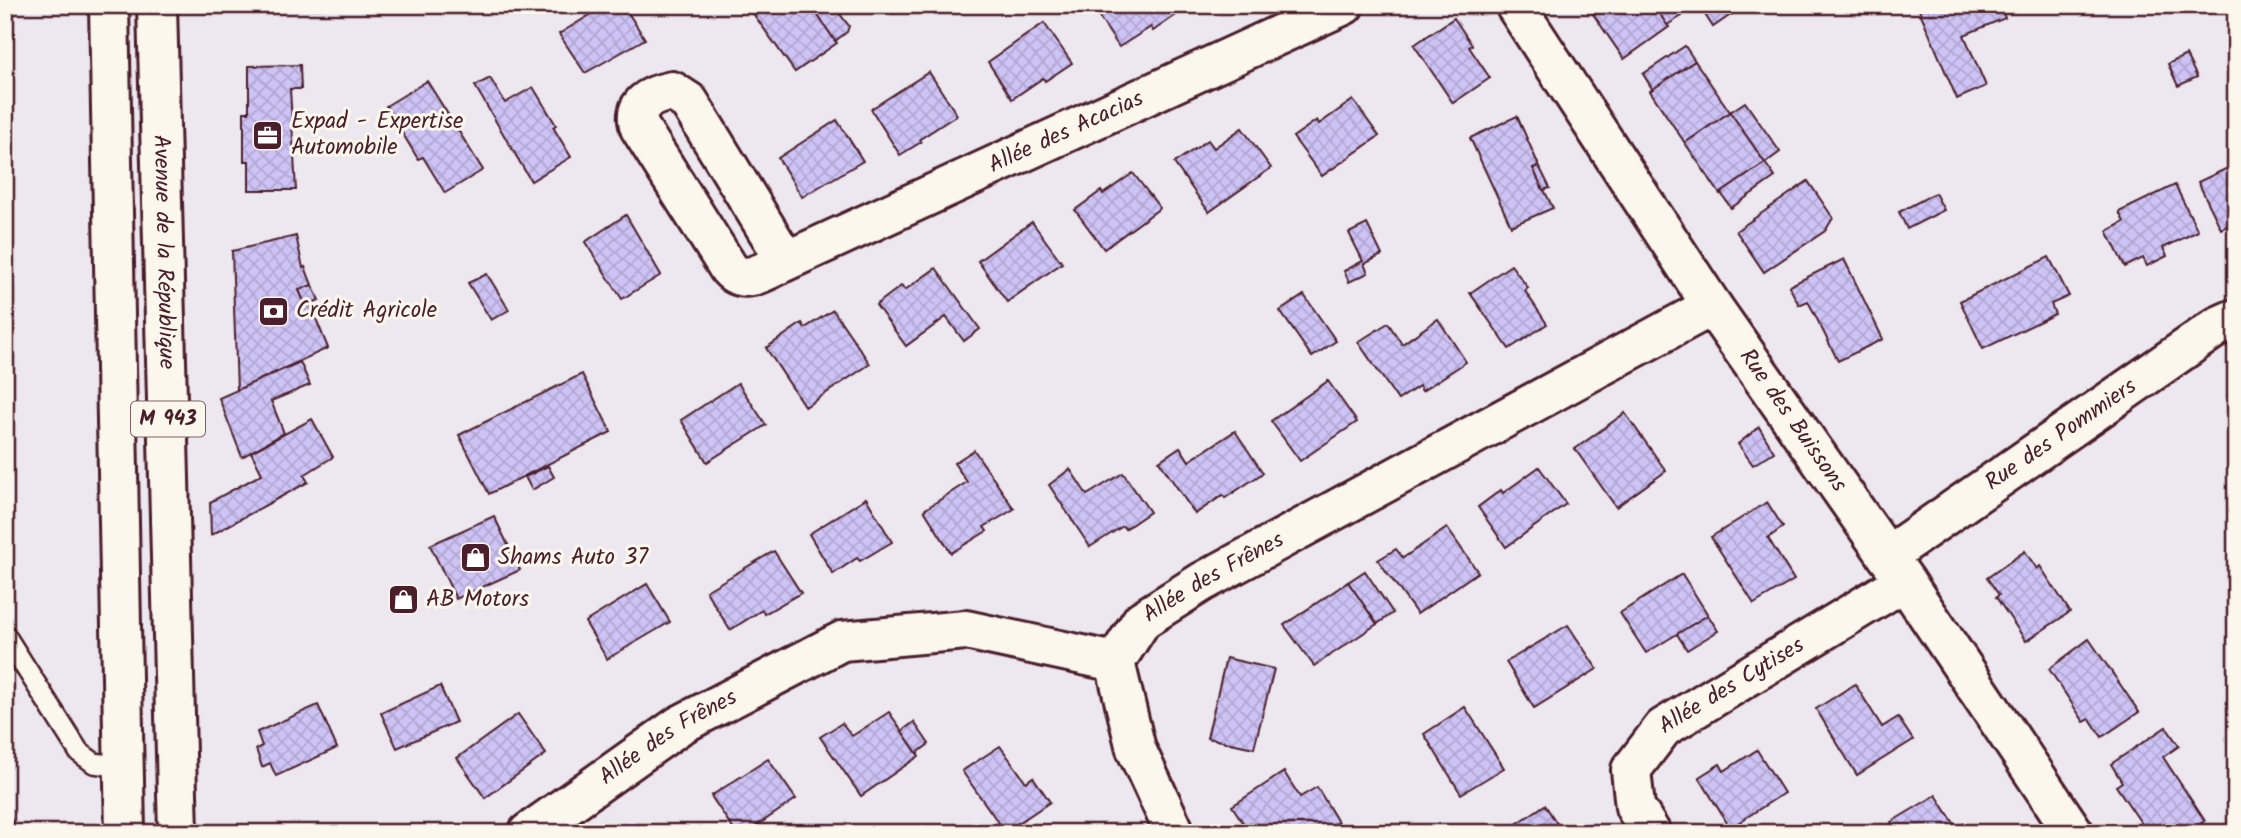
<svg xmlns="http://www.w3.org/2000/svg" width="2241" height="838" font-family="Kalam,sans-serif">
<defs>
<pattern id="building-cross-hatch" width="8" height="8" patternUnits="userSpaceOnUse" patternTransform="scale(1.75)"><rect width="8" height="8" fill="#cdc3f5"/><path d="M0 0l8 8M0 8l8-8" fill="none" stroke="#b2a7d2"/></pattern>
</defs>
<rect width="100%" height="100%" fill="#ede7ef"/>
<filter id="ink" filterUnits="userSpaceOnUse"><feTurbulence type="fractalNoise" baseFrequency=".0143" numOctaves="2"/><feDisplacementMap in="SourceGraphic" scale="14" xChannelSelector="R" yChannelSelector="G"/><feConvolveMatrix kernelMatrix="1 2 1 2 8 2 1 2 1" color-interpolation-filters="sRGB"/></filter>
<g filter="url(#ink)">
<g fill="url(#building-cross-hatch)" stroke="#4a1f2b" stroke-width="2">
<path d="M198,5H272V10L198,12Z"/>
<path d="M272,5H326L327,8L272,10Z"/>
<path d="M606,5H623L645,39L585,73L559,34Z"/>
<path d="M763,5H811L837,43L795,72L752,12Z"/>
<path d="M811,5H833L849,26L847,32L835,41Z"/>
<path d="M1105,5H1174L1179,13L1153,31L1151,27L1119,47L1095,11Z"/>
<path d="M1600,5H1654L1669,27L1624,59L1591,11Z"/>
<path d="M1654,5H1674L1682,16L1667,25Z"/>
<path d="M1710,5H1745L1713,27L1702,10Z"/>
<path d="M1917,5H2000L2005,18L1964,35L1986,86L1957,99Z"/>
<path d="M1454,18L1472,45L1469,47L1490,78L1453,103L1414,45Z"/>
<path d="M1044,23L1072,63L1045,81L1043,78L1012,99L988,62Z"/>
<path d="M1685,46L1695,61L1653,90L1643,74Z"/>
<path d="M2186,55L2197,77L2178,86L2168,64Z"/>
<path d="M1695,61L1730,112L1685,143L1650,91Z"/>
<path d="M300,65L301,89H290L296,190H249V161H244V112H249V66Z"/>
<path d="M929,72L957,115L920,139L921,142L900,155L871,109Z"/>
<path d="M490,78L505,103L533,87L556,125L553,127L571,157L531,181L475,86Z"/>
<path d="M427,81L483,170L445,193L423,157L418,159L386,106Z"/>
<path d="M1353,100L1379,136L1322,176L1293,137L1317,120L1319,124Z"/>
<path d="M1745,102L1780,152L1765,163L1730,112Z"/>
<path d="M1730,112L1765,163L1720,194L1685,143Z"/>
<path d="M1517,116L1539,166L1533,168L1553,208L1511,226L1470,138Z"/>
<path d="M837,120L863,161L802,197L778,158Z"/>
<path d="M1242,128L1271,168L1209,212L1174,163L1208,140L1214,148Z"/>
<path d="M1765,163L1775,177L1731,208L1721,193Z"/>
<path d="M2236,164V222L2221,229L2198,182Z"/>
<path d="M1539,166L1550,188L1543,190L1533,168Z"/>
<path d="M1133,173L1160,208L1104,249L1075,210L1101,191L1103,194Z"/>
<path d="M1808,181L1833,218L1825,231L1764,272L1736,231Z"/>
<path d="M2175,185L2198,231L2163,248L2167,256L2147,266L2143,258L2125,267L2107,231L2124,222L2119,212Z"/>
<path d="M1935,193L1944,210L1907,229L1899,212Z"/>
<path d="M626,215L661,275L622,299L585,242Z"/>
<path d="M1032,222L1062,263L1007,302L978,261Z"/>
<path d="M1367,224L1382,255L1364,264L1368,273L1349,282L1344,271L1363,261L1349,233Z"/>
<path d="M296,236L303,268L305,267L312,285L299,290L306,306L310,304L328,348L237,390L232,251Z"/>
<path d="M2049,257L2069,296L2051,304L2055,314L1983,349L1960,301Z"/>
<path d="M1844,259L1883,339L1838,361L1808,301L1799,305L1789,286Z"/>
<path d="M1511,265L1528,288L1525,291L1547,324L1509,349L1470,293Z"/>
<path d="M936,268L980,329L964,341L946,317L906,346L876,305L901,286L905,290Z"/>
<path d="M487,274L509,310L491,320L468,283Z"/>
<path d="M312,285L319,300L306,306L299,290Z"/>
<path d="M1304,295L1336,341L1312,357L1280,311Z"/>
<path d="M833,310L870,364L805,407L766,348L802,323L805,328Z"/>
<path d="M1438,319L1466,362L1422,391L1419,386L1398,400L1358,342L1388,323L1402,344Z"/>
<path d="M300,362L310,385L271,401L284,433L242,457L219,398Z"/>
<path d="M582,374L611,432L489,494L459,435Z"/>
<path d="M1328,381L1357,422L1300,461L1271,421Z"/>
<path d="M738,383L766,425L707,462L681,420Z"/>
<path d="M1625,413L1666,471L1616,507L1575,449Z"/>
<path d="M312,419L333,457L304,475L308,482L211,535L210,502L262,474L251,452Z"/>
<path d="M1759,427L1774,452L1753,465L1738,444Z"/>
<path d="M1235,431L1263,473L1225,498L1223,495L1195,514L1159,461L1180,447L1189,461Z"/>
<path d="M974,450L1014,509L984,527L987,531L951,553L924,510L967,482L954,463Z"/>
<path d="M548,466L554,477L532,490L525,477Z"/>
<path d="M1539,467L1566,504L1506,547L1478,507L1501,490L1503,493Z"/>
<path d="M1070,469L1087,495L1123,473L1150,512L1125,529L1123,526L1090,547L1049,485Z"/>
<path d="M866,498L892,542L860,561L857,558L833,574L809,534Z"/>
<path d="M1767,502L1783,527L1768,538L1794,580L1754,604L1711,537Z"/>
<path d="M494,516L520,570L456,599L430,545Z"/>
<path d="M1447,528L1478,572L1417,614L1378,560L1396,549L1403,558Z"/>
<path d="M774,551L801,593L764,614L762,610L730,630L706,591Z"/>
<path d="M2025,551L2037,569L2040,566L2070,612L2026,641L1996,597L1999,595L1987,578Z"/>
<path d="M1365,571L1393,613L1377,624L1348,582Z"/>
<path d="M1682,574L1708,615L1646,653L1620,613Z"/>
<path d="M1348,582L1377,624L1314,666L1284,625Z"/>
<path d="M647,584L670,622L607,659L585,622Z"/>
<path d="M1708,615L1718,631L1687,650L1677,634Z"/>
<path d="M1568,625L1597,669L1534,708L1506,662Z"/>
<path d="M2089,639L2139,712L2102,737L2090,719L2084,722L2049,669Z"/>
<path d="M1226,658L1274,669L1254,748L1207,738Z"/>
<path d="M1855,684L1882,727L1898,717L1913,740L1857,775L1816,709Z"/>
<path d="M440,686L456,722L397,748L381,713Z"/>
<path d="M318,705L337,748L276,776L270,763L262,767L256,749L262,746L257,732Z"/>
<path d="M1465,707L1504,768L1461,794L1424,734Z"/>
<path d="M889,712L919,756L861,796L820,737L842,723L852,736Z"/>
<path d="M518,714L546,754L485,798L457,758Z"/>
<path d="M914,722L929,744L917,753L902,731Z"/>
<path d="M2166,727L2179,746L2163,757L2205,821L2187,833H2148L2116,786L2122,782L2111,764Z"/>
<path d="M1000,746L1026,782L1033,777L1050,802L1005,832L962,771Z"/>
<path d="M1757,750L1784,793L1730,828L1699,777L1720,764L1724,771Z"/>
<path d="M768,759L796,799L746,833H736L711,796Z"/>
<path d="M1284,772L1300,797L1317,787L1338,822L1322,833H1244L1242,829L1246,827L1232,806Z"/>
<path d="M1936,795L1957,828L1963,824L1968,833H1897L1891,822Z"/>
<path d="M1545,805L1563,833H1503Z"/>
<path d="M5,809L20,833H5Z"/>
</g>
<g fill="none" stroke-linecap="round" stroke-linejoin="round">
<defs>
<path id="service" d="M5,635L79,752L94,763L123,767"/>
<g id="minor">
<path id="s1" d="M1515,5L1712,306L1905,581L2074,833"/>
<path id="s2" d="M786,261L689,102L672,91C651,95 631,104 640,128L729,269C745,287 768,269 786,261L1344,5"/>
<path id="s3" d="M1887,556L2218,326L2236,318"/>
<path d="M1115,662L1136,749L1175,833"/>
<path id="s4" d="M528,833L680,725L842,641L966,630L1115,662L1142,620L1202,582L1712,306"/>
<path id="s5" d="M1651,833L1635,807L1631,770L1663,728L1905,581"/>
</g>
<g id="primary">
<path d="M109,5L125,833"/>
<path id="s6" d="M157,5L178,833"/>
</g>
</defs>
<use href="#service" stroke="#4a1f2b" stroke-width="24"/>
<use href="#minor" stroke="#4a1f2b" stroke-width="44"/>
<use href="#primary" stroke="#4a1f2b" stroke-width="44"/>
<use href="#service" stroke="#fbf7ec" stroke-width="19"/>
<use href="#minor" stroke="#fbf7ec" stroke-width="38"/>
<use href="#primary" stroke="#fbf7ec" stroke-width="38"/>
</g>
</g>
<defs>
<symbol id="office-square" viewBox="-11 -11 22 22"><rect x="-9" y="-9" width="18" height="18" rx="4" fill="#4a1f2b" stroke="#fbf7ec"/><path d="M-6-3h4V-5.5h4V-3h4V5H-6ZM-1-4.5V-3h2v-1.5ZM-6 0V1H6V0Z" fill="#fff"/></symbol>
<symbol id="bank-square" viewBox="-11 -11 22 22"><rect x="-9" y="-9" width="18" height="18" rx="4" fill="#4a1f2b" stroke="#fbf7ec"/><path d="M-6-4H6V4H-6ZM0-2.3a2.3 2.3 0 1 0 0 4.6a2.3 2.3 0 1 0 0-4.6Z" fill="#fff"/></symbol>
<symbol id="shop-square" viewBox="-11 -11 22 22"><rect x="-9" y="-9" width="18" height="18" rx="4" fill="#4a1f2b" stroke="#fbf7ec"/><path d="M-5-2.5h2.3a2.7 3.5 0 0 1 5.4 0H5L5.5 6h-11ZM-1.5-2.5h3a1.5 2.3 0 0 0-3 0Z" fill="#fff"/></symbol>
</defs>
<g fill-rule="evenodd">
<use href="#office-square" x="250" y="118" width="35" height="35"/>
<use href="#bank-square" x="256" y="294" width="35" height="35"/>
<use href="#shop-square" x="458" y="540" width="35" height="35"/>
<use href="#shop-square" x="386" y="582" width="35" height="35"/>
</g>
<g text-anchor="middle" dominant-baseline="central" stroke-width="6" stroke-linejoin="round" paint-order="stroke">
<rect fill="#fbf7ec" stroke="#7f6065" stroke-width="2" x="131" y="401.5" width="74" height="35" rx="5"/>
<g font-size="21" font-weight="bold" fill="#4a1f2b">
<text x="168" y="419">M 943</text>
</g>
<g font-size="23" fill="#4a1f2b" stroke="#fbf7ec" text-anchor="start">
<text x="291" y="122">Expad - Expertise<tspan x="291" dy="26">Automobile</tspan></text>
<text x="296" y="311">Crédit Agricole</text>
<text x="498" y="558">Shams Auto 37</text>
<text x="426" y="600">AB Motors</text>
</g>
<g font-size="23" fill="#4a1f2b" stroke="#fbf7ec">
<text stroke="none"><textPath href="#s2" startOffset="802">Allée des Acacias</textPath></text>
<text stroke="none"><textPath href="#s6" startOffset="247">Avenue de la République</textPath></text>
<text stroke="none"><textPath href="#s1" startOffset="500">Rue des Buissons</textPath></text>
<text stroke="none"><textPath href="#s3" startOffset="212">Rue des Pommiers</textPath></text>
<text stroke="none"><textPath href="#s4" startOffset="779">Allée des Frênes</textPath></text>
<text stroke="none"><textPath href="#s5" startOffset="201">Allée des Cytises</textPath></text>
<text stroke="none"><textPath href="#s4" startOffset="170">Allée des Frênes</textPath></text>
</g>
</g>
<rect width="2241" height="838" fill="none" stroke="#fbf7ec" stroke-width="28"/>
<rect x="14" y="14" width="2213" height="810" fill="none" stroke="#4a1f2b" stroke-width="2.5" filter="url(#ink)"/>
</svg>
